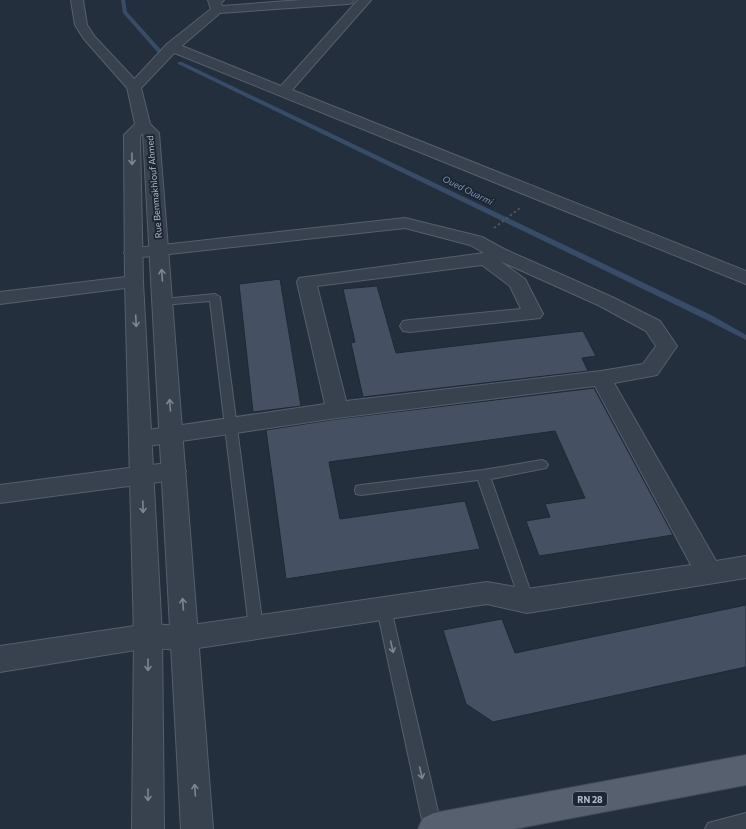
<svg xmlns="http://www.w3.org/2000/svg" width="746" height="829" font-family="Commissioner,sans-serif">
<rect width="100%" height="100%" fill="#242f3e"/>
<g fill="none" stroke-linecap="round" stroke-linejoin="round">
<g fill="#394c67" fill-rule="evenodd">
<path d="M121,0H125L127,12L164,53V55H160L123,13Z"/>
<path d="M178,62H182L713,316L746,335V340L707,320L178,64Z"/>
</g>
</g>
<g fill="#455162" stroke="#1f2835">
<path d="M280,279L301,406L253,412L239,284Z"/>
<path d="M377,286L396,353L583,331L596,356L582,358L588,371L363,397L351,343L355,342L343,289Z"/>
<path d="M594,388L673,535L539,556L526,521L550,517L545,504L585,498L555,431L329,462L340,519L465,501L480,549L286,579L266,430L337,419Z"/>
<path d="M746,605V667L493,722L466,704L443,630L502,619L515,653Z"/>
</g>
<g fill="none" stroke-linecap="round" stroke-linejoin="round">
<defs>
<g id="service">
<path d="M215,294L220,297L263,628L261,633L256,635L251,633L249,628L210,301L163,305L158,302L163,299Z"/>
<path d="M542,460L546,462L548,465L546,468L491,479L534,601L532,605L527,607L522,605L520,601L478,480L361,495L356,494L355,490L356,486L361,485L483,470Z"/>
<path d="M384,603L389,604L391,609L442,829H424L377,609L379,604Z"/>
<path d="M746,813V829H705L708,823Z"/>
</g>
<g id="minor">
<path d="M71,0H83L87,25L95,37L139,84L141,87L139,90L134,91L129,90L84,39L75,25Z"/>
<path d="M358,0H371L292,90L746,271V284L167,50L165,47L167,44H177L281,86Z"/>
<path d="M405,218L482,237L504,249L612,297L660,321L677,346L657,375L614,383L716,561L746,556V578L527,613L487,604L185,650L148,648L0,672V646L148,624L185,626L487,582L527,589L691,565L595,386L337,418L141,447L133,445L130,439L133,433L141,431L325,404L297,282L299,278L484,253L470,245L405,228L133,258L127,257L124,253L127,249ZM500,261L598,305L646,331L656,346L643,364L601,371L346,401L317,286L482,265L510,286L521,309L410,320L403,321L400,326L403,331L410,332L540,318L543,314L525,279Z"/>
<path d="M134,276L141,278L143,282L141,286L0,304V292Z"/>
<path d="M174,462L182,465L186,471L182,477L174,480L0,503V485Z"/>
</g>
<path id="tertiary" d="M208,0H224L221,3L222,6L301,0H354L352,3L348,4L220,13L177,50L141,88L150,124L159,133L213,829H181L143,133L140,136L143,282L162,636L164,829H132L134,636L125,282L124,135L135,124L127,87L167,44L211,9Z"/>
<path id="primary" d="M746,755V785L514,829H418L423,818L434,813Z"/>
</defs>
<use href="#service" stroke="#565f6c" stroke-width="2"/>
<use href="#minor" stroke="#565f6c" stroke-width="2"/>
<use href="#tertiary" stroke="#565f6c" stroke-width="2"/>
<use href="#primary" stroke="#414a57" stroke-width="2"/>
<path stroke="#44595c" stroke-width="2" stroke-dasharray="2.5 2.5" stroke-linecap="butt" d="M494,228L520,208"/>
<use href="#service" fill="#38414e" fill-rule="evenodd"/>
<use href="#minor" fill="#38414e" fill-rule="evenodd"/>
<use href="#tertiary" fill="#38414e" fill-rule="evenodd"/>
<use href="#primary" fill="#56606e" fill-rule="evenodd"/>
</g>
<defs><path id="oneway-shaft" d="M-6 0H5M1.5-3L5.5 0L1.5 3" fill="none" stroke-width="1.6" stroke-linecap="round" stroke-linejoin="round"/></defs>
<g stroke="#7c8592">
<use href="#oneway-shaft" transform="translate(132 159) rotate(89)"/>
<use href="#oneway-shaft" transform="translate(162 275) rotate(-94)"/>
<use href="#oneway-shaft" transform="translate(136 321) rotate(87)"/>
<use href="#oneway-shaft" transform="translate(170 405) rotate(-94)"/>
<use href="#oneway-shaft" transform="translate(143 507) rotate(88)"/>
<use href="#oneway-shaft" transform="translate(183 604) rotate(-94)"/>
<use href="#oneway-shaft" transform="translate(392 647) rotate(77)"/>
<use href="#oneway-shaft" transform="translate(148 665) rotate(90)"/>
<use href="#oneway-shaft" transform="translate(421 773) rotate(77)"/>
<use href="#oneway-shaft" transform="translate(195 790) rotate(-94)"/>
<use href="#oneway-shaft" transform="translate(148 795) rotate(90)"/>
</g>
<g text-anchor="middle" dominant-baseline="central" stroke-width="4" stroke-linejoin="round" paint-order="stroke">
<g font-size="9" fill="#b4bcc9" stroke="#1d2633">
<text transform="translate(154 187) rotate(-95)">Rue Benmakhlouf Ahmed</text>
</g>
<g font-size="9" font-style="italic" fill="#7c92b1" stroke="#1d2633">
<text transform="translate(468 190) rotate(26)">Oued Ouarmi</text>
</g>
<rect fill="#1d2633" stroke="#878f9c" stroke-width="1" x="573" y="792" width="34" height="14" rx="3"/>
<g font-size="9" font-weight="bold" fill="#b4bcc9">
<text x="590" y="799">RN 28</text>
</g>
</g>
</svg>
